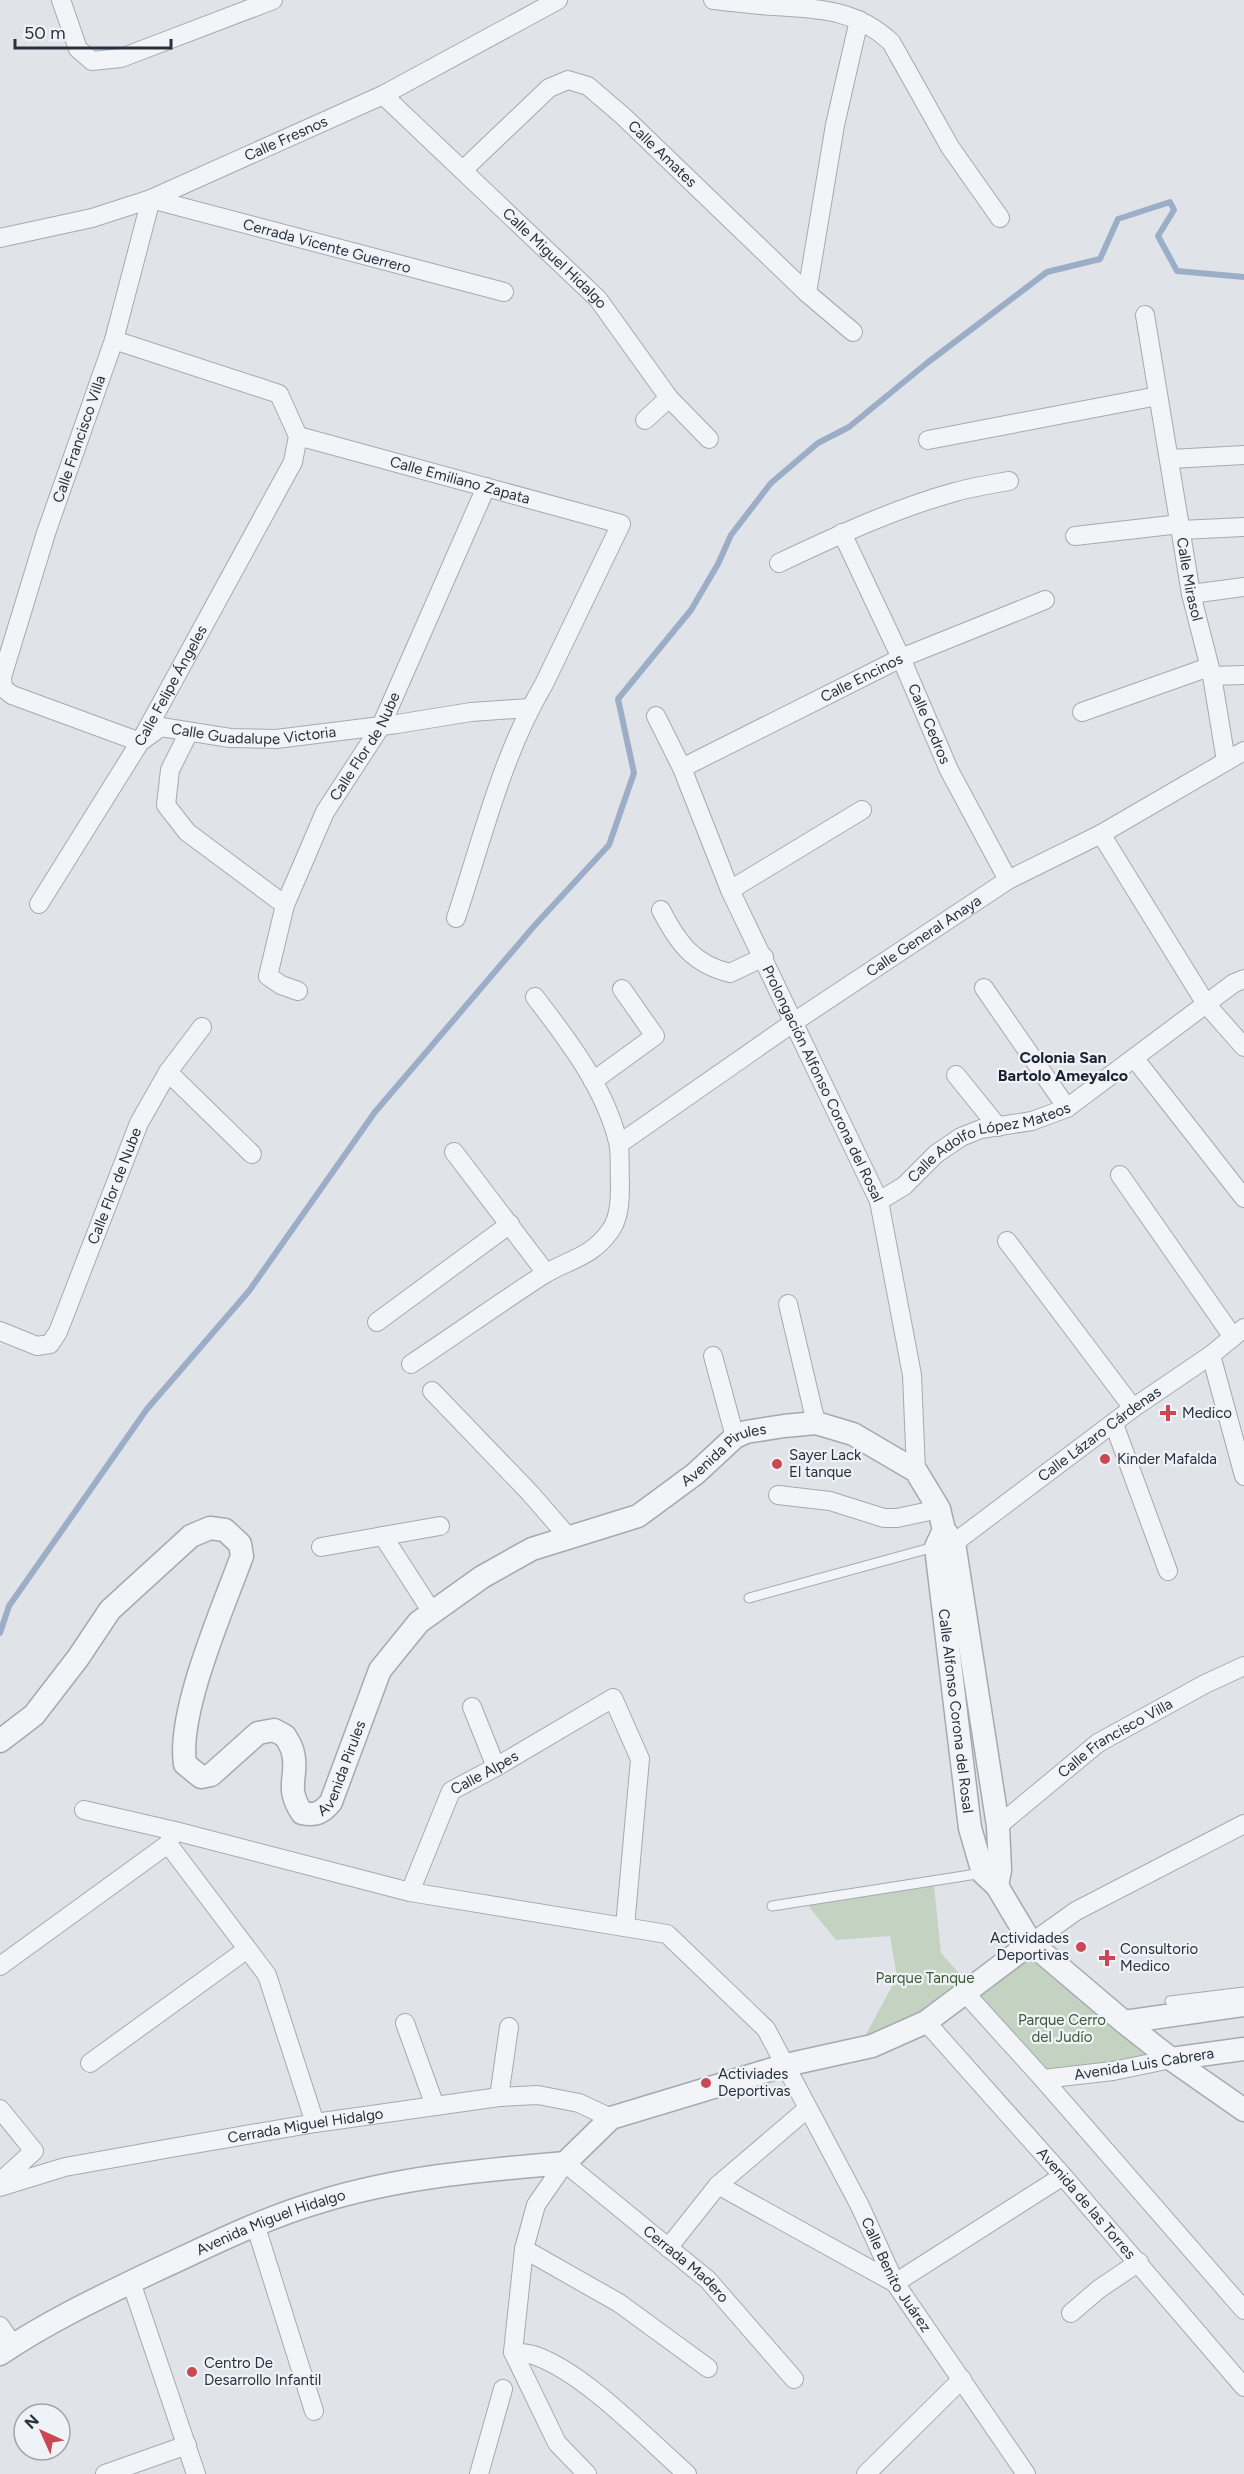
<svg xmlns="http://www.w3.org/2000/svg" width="1244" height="2474" font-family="Figtree,sans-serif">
<rect width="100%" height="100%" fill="#e0e3e8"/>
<g fill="#c4d2c1">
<path d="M934,1886L941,1953L967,1982L925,2013L864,2038L897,1977L890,1936L836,1940L806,1903Z"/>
<path d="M1032,1952L1154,2056L1045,2071L976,1994Z"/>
</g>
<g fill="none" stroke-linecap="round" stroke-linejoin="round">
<path stroke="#9caec7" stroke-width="6" d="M0,1633L9,1606L147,1409L249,1291L375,1112L535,925L609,845L634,773L618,699L691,610L718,564L731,535L771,483L818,443L849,427L927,363L1047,272L1100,259L1118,219L1170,202L1174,210L1158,236L1177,271L1244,277"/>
<defs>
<g id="service">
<path d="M749,1598L934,1547"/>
<path d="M772,1906L983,1873"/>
<path d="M1170,2001L1244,1992"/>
</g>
<g id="minor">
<path d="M61,0L78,49L92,61L121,58L273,0"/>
<path d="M713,0C733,2 753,5 774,6C820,9 855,9 891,42L950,147L1000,218"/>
<path id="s1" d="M383,95L598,299L669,398L709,439"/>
<path id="s2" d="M463,170L549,88L568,80L588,86L623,116L807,293L853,332"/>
<path id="s3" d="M0,238L92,218L151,199L383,95L558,0"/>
<path id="s4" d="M504,292L151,199L114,340L46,533L2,677L3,688L12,695L140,742L161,727L230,738L276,739L397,724L471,712L529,708"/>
<path d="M807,293L835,125L859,20"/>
<path id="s5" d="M1145,315L1191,594L1212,676L1226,761"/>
<path d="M645,420L669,398"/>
<path id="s6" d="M298,436L621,524L544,684C502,755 482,840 456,918"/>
<path d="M928,440L1158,396"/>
<path d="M1171,459L1244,455"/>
<path d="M1181,530L1244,527"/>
<path id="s7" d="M842,533L901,658L949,770L1008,880"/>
<path d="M1075,536L1180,524"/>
<path d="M779,563C836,536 894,509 955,492C973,487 991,484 1009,481"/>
<path d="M1191,594L1244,587"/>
<path d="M1212,676L1243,675"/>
<path d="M1082,712L1209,667"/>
<path id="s8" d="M656,716L682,768L730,890L879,1201L912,1375L916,1471"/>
<path d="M189,732L170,770L166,805L187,832L285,905"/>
<path id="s9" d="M682,768L901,658L1045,600"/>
<path d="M1101,834L1206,1004L1244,1047"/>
<path d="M730,890L862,810"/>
<path id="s10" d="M39,904L140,742L293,462L298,436L279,394L114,340"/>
<path d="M661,910C678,943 693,964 730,973L764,957"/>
<path d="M984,988L1067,1108"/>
<path id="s11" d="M298,991L281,985L268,976L285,905L325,812L381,726L486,487"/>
<path d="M1135,1059L1244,1198"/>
<path d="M168,1072L252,1154"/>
<path d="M956,1075L998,1127"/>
<path d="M593,1081L655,1036L622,989"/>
<path id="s12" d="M619,1144L794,1022L1008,880L1101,834L1244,751"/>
<path d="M454,1152L546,1273"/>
<path d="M1120,1175L1233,1337"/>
<path id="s13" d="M879,1201L904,1186L936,1154L961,1137L981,1129L1032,1121L1067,1108L1234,983L1244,979"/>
<path d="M1007,1241L1133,1408"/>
<path d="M788,1304L816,1423"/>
<path d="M377,1322L510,1224"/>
<path id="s14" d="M0,1331L37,1346L50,1344L58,1332L139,1123L168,1072L202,1027"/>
<path d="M1211,1355L1244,1476"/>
<path d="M713,1356L735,1437"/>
<path d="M411,1364C455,1335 498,1304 543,1275C567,1260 591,1258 610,1231C620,1218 620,1198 620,1183C619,1170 621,1155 618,1142C605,1088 568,1040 535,997"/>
<path d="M432,1391L530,1493L570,1539"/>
<path d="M1114,1424L1168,1571"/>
<path d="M778,1495L830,1501L884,1518H897L939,1509"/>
<path d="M383,1536L432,1612"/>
<path id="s15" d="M942,1545L954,1543L1133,1408L1211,1355L1244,1328"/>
<path d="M321,1547L440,1526"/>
<path d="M472,1707L496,1767"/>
<path id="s16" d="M84,1810L175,1831L410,1892L667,1934L766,2029L860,2206L895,2283L1026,2474"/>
<path id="s17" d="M998,1826L1098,1743L1205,1684L1244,1666"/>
<path d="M168,1844L267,1975L315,2123"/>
<path id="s18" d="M410,1892L451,1791L496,1767L613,1698L640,1759L625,1927"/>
<path d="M1031,1943L1076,1911L1244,1824"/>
<path d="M0,1966L168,1844L172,1836"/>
<path d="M966,1994L1043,2079L1244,2310"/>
<path id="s19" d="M926,2022L1063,2176L1244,2387"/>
<path d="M405,2023L435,2106"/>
<path d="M90,2063L246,1950"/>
<path d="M1043,2079L1113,2071L1171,2059"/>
<path d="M499,2097L509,2027"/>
<path d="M0,2109L34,2151L0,2182"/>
<path d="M718,2185L895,2283L1063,2176"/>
<path id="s20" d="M0,2187L65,2167L171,2148L315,2123L499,2097L538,2095L579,2103L611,2118"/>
<path d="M255,2224L314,2411"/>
<path d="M668,2248L718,2185L807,2109"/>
<path d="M524,2249L619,2303L708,2368"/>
<path d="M131,2282L196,2474"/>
<path d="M1071,2313L1099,2289L1139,2262"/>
<path d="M0,2326L13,2345"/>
<path d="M513,2352C521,2353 529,2353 536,2356C586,2374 646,2438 687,2474"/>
<path d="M105,2474L187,2445"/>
<path d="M479,2474L503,2389"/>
<path id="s21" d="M587,2474L557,2443L513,2352L524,2249L536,2205L565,2163L708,2280L794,2379"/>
<path d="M866,2474L962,2379"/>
</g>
<g id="tertiary">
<path id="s22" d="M944,1530L936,1547L938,1564L970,1828L983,1873L997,1886L1031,1943L1124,2022L1171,2059L1244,2110"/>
<path id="s23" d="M0,1741L34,1715L78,1658L110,1610L191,1536L210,1528L225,1530L240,1544L242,1556C223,1608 177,1712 185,1764L201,1777L211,1775L258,1733L274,1730L285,1736C288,1741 292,1747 293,1753C299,1776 284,1786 302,1813C315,1816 322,1813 331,1802L380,1670L419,1622L482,1577L532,1549L638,1516L695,1474L735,1437L746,1432L784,1426L816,1423L853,1434L916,1471L939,1509L944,1530L954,1543L998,1826L1000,1870L997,1886"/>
<path d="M1124,2022L1244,2005"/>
<path d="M1171,2059L1244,2049"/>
<path id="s24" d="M0,2354C47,2322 100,2297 152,2272C207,2247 261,2219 319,2202C399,2177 483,2170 565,2163L611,2118L786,2065L872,2046L926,2022L1031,1943"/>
</g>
</defs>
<use href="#service" stroke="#a5aab2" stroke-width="11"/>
<use href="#minor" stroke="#a5aab2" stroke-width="20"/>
<use href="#tertiary" stroke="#a5aab2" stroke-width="25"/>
<use href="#service" stroke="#f2f4f7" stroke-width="9"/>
<use href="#minor" stroke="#f2f4f7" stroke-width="18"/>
<use href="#tertiary" stroke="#f2f4f7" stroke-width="22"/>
</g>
<g fill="#ca4853" stroke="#eff2f6" stroke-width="2">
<path d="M1165 1404h6v6h6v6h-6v6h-6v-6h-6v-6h6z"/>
<circle cx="1105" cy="1459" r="6"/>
<circle cx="777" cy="1464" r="6"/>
<circle cx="1081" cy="1947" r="6"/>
<path d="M1104 1949h6v6h6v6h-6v6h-6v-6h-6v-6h6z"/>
<circle cx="706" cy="2083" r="6"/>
<circle cx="192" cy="2372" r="6"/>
</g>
<g text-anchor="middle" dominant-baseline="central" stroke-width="4.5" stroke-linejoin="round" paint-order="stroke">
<g font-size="15" fill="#29303f" stroke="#eff2f6">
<text stroke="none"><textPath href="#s3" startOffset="304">Calle Fresnos</textPath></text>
<text stroke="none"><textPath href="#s2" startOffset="261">Calle Amates</textPath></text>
<text transform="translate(327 246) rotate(15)">Cerrada Vicente Guerrero</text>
<text stroke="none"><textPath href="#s1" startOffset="237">Calle Miguel Hidalgo</textPath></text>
<text transform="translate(79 439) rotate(-71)">Calle Francisco Villa</text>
<text stroke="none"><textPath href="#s6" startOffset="168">Calle Emiliano Zapata</textPath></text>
<text stroke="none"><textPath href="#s5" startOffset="268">Calle Mirasol</textPath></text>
<text stroke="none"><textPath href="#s9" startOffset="201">Calle Encinos</textPath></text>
<text stroke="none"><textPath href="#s10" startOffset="255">Calle Felipe Ángeles</textPath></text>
<text stroke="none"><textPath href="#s7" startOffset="210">Calle Cedros</textPath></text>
<text stroke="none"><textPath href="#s4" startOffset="1144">Calle Guadalupe Victoria</textPath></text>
<text stroke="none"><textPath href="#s11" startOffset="285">Calle Flor de Nube</textPath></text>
<text stroke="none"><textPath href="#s12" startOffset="369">Calle General Anaya</textPath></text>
<text stroke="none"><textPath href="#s8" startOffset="404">Prolongación Alfonso Corona del Rosal</textPath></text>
<text stroke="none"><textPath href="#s13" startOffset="128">Calle Adolfo López Mateos</textPath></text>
<text stroke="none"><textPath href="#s14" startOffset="224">Calle Flor de Nube</textPath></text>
<text stroke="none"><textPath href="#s15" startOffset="194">Calle Lázaro Cárdenas</textPath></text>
<text stroke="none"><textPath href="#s23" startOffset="1360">Avenida Pirules</textPath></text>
<text stroke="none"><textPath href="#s22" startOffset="184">Calle Alfonso Corona del Rosal</textPath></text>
<text stroke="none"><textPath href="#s17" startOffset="147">Calle Francisco Villa</textPath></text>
<text stroke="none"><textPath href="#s23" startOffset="840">Avenida Pirules</textPath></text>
<text stroke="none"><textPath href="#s18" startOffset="147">Calle Alpes</textPath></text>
<text transform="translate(1144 2064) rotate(-9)">Avenida Luis Cabrera</text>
<text stroke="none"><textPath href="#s20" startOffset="312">Cerrada Miguel Hidalgo</textPath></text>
<text stroke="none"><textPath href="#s19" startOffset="242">Avenida de las Torres</textPath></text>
<text stroke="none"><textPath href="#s24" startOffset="302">Avenida Miguel Hidalgo</textPath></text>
<text stroke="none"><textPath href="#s21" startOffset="502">Cerrada Madero</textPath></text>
<text stroke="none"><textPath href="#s16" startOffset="1012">Calle Benito Juárez</textPath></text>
</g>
<g font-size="15" fill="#29303f" stroke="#eff2f6" text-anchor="start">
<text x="1182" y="1413">Medico</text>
<text x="789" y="1455">Sayer Lack<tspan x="789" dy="17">El tanque</tspan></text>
<text x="1117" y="1459">Kinder Mafalda</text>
<text x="1069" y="1938" text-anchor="end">Actividades<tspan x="1069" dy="17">Deportivas</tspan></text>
<text x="1120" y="1949">Consultorio<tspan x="1120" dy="17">Medico</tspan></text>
<text x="718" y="2074">Activiades<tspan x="718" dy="17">Deportivas</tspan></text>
<text x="204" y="2363">Centro De<tspan x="204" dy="17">Desarrollo Infantil</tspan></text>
</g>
<g font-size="15" fill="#3b5b37" stroke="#eff2f6">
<text x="925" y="1978">Parque Tanque</text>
<text x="1062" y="2020">Parque Cerro<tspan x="1062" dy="17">del Judío</tspan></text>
</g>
<g font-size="16" font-weight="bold" fill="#1b2130" stroke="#eff2f6">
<text x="1063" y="1057">Colonia San<tspan x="1063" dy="18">Bartolo Ameyalco</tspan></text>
</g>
</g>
<g transform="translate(42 2432) rotate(315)"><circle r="28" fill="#eff2f6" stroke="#a0a4ad" stroke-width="1.5"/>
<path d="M0-4.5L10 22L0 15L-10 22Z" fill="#ca4853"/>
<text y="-9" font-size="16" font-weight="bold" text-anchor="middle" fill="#29303f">N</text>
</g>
<path d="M15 39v9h156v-9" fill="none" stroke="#29303f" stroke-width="3"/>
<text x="24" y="39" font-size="18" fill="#29303f" stroke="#eff2f6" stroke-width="4.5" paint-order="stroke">50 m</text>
</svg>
